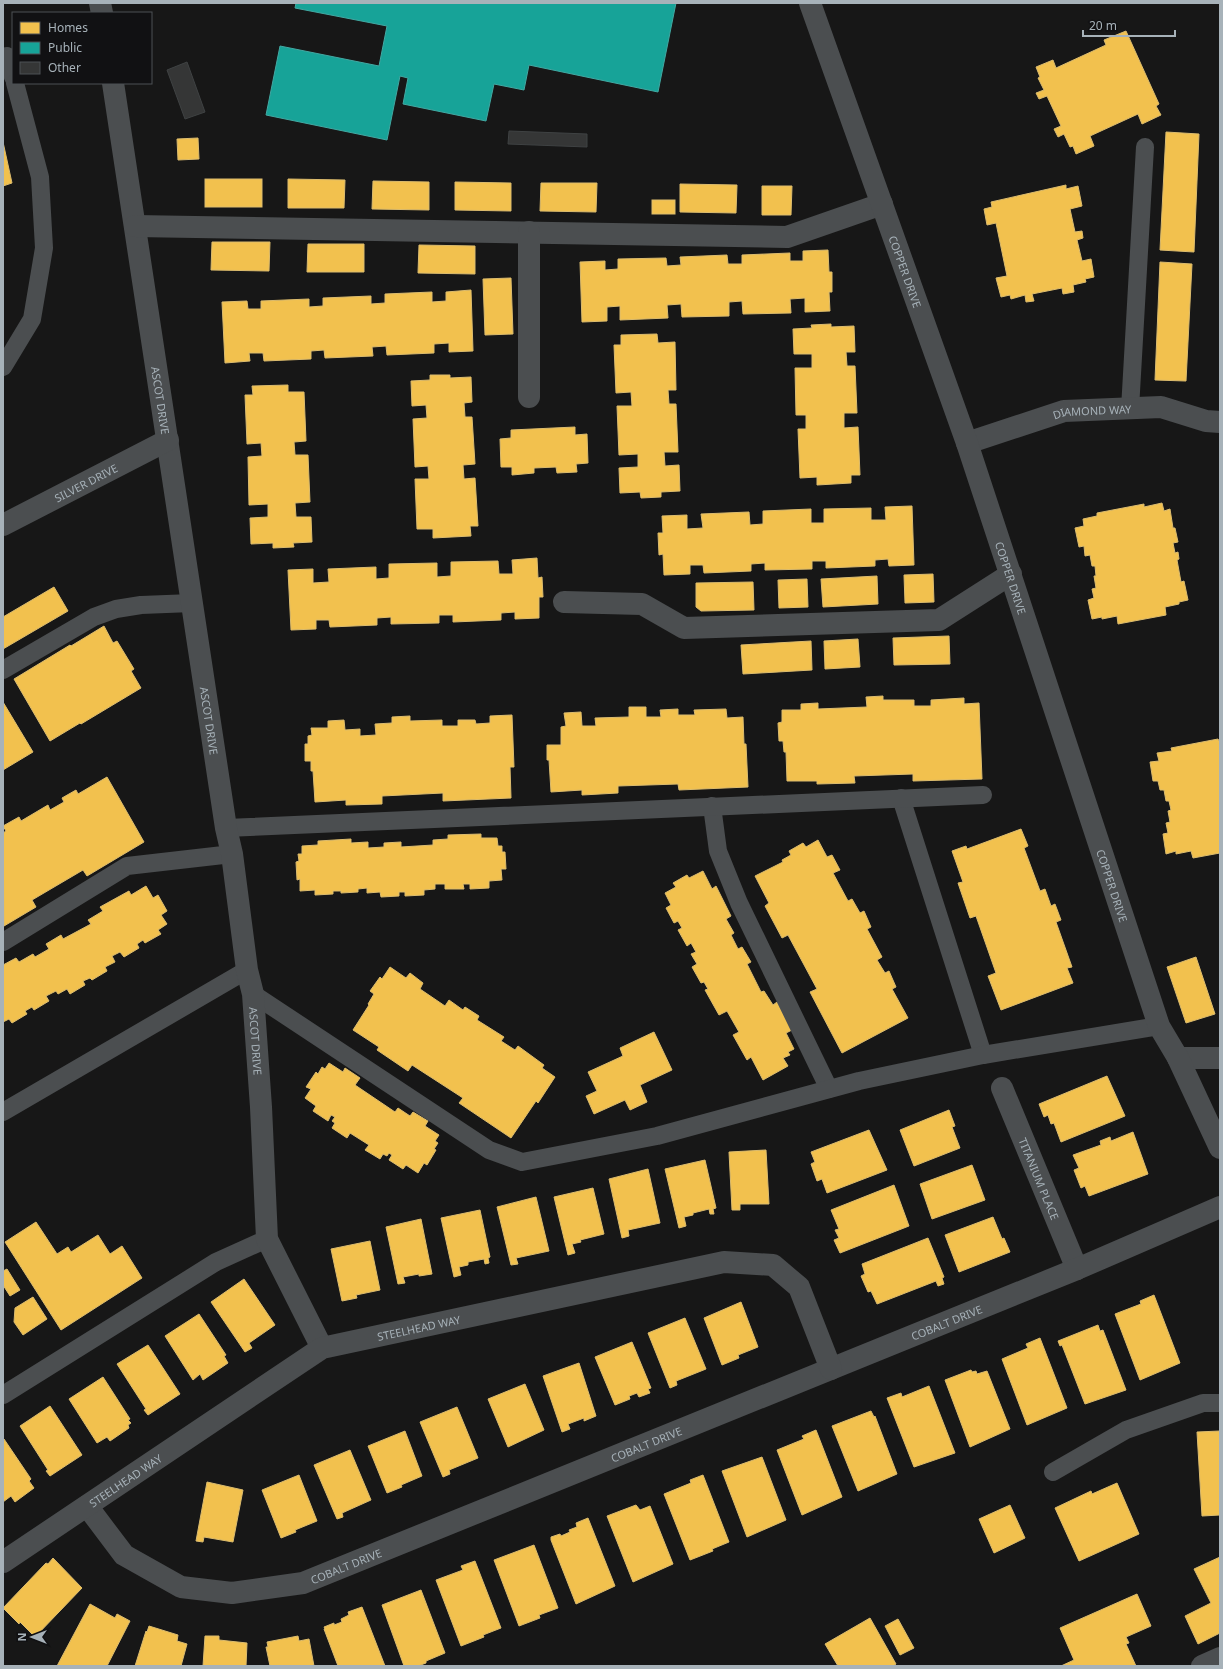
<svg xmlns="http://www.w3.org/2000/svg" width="1223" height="1669" font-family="'Noto Sans',sans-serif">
<rect width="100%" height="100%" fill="#171717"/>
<g fill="#f2c14e" stroke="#dcbc6e">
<path d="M1126,31L1159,104L1156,106L1161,115L1142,124L1138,114L1090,136L1094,146L1076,154L1073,146L1070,147L1064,134L1058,137L1054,129L1061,126L1047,96L1039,99L1036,93L1044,90L1038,78L1040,77L1036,67L1053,60L1056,68L1106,45L1104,40Z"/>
<path d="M1166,132L1199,134L1194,252L1160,250Z"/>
<path d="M198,138L199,159L178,160L177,139Z"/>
<path d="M3,142L12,183L3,186Z"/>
<rect x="205" y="179" width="57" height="28"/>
<path d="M288,179L345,180L344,208H288Z"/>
<path d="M373,181L429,182V210L372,209Z"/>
<path d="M455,182L511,183V211L455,210Z"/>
<path d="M541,183H597L596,212L540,211Z"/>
<path d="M680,184L737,185L736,213L680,212Z"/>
<path d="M1066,185V189L1078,186L1082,206L1070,209L1075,232L1082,231L1083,238L1077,240L1082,261L1091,259L1094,277L1085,279L1086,282L1073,285L1074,292L1063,294L1062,288L1032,294L1034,301L1026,302L1025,295L1011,299L1010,295L1001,297L996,278L1007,276L996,223L987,225L984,209L992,207L991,202Z"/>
<path d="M762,186H792L791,215H762Z"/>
<rect x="652" y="200" width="23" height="14"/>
<path d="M212,242H270L269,271L211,270Z"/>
<path d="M308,244H364V272H307Z"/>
<path d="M419,245L475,246V274L418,273Z"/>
<path d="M828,250L829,272H832V292H829L830,311L805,312V298L790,299L791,313L743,314L742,301L729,302V316L682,317L681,304L667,305L668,318L620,320V306L607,307V321L582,322L580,262L605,261V270L618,269V259L666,258L667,266L681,265L680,257L727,255L728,264H742V255L790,253V261H803V251Z"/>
<path d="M1160,262L1192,264L1186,381L1155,380Z"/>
<path d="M511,278L513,334L485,335L483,279Z"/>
<path d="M471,290L473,351L449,352V343L434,344V353L387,355L386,346L372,347L373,356L325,358L324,350L311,351V359L264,361L263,353H249L250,361L225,363L222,302L247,301L248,309H261V301L309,299V307L323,306V298L371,296V304L385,303V294L432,292V302L446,301V292Z"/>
<path d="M831,324V327L854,326L855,352H846L847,366H855L857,413H844V428L858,427L860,475H851V483L817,485V477L800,478L798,429H806V415H796L795,368H812V354H794L793,329L812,328L811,325Z"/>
<path d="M657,334L658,343L675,342L676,390H668L669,404H676L678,452H664L665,466L679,465L680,491L661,492V497L641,498L640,492L620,493L619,468L638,467V454L619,455L617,406H632L631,392L616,393L614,345H621V335Z"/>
<path d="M430,375H450V378L471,377L472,402L464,403L465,417H472L475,464L463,465L464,479L475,478L478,526H470L471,536L433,538V529H417L415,479H429L428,466L415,467L413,419L427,418L426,405L412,406L411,381L430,380Z"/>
<path d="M288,385V392H304L306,441L294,442L295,455H308L310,502L295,503L296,517H311L312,542L293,543L294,547L273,548V543L251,544L250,518L268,517V504L249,505L248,457L262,456L261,443L247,444L245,395H253L252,386Z"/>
<path d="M575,427V435L587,434L588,463L576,464L577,472L557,473L556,467L534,468V473L512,475V467H501L500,439L511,438V430Z"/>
<path d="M1162,503L1164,511L1170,509L1173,528H1175L1178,542L1173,543L1175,553L1178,552L1179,559L1177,560L1181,582L1184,581L1188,600L1179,602V604L1165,607L1166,615L1118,624L1117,616L1102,619V617L1092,619L1088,600L1094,598L1092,589L1096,588L1094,576H1096L1095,566H1092L1090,555L1085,556L1084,546L1079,547L1075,528L1084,526L1083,519L1097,516V513L1144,504V507Z"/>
<path d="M912,506L914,565L889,566L888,559L875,560V566L826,568V561H812V569L765,570V563L751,564V571L704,573L703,565H690V574L664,575L663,554L659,555L658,533H663L662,516L687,515V529L703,528L701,514L749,512L750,525L763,524V511L811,509V523H824V509L871,508V520H886L885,507Z"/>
<path d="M537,558L538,578L542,577L543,597H539V618L515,619V612L501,613V620L453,622V615H439V623L391,624V617L377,618V625L330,627L329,620H316V629L291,630L288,570L313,569V583L329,582L328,569L376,567V579L389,578V564L437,563V577L451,576V562L498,561L499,574H513L512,560Z"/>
<path d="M933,574L934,602L905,603L904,575Z"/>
<path d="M877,576L878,604L823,607L821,579Z"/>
<path d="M807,579L808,607L779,608L778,580Z"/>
<path d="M753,582L754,610L701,611L696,607V583Z"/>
<path d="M54,587L68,611L3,649V617Z"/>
<path d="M104,626L113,643L117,641L134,669L131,671L141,688L81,724L80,723L50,741L14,679L70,645L71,646Z"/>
<path d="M949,636L950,664L894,665L893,638Z"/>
<path d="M858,639L860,667L825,669L824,641Z"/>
<path d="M811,641L812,670L743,674L741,645Z"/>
<path d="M883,696V700H914V706H931V700L964,698V704L979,703L982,779L913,781V774L854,776L855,783L817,784V781H787L786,752H784L783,741H779L778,723L782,722V710H801V704L818,703V709L867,707L866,697Z"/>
<path d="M3,702L33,752L3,770Z"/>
<path d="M629,707H646V717H661L660,710L678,709V715H695L694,710L726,709L727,718L743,717L744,744H746L748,787L679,790L678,784L618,786V793L582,795V790L551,792L549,760H547V745H561V727L566,726L564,713L581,712L582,726H596L595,718L629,717Z"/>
<path d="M512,715L514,767H510L511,798L443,801V793L382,796V804L346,805V800L315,802L313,771H311V761H305V744H308V736L312,735L311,728H328V721L344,720L345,730L360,729V736L376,735L375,724L392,723V717L410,716V721L442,720V726H458V720H475L476,724L490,723V716Z"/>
<path d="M1218,739L1219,741H1220V853L1193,858L1191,851L1176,854V851L1166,854L1163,834L1168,833L1166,823L1170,822L1168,811L1171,810L1169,801H1166L1164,790H1160L1158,781H1153L1150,762L1159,761L1157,753L1172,751L1171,748Z"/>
<path d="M107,777L144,842L87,876L83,870L32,900L36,907L4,926L3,833L6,831L3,826L19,817L21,821L48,805L50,810L64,802L62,798L76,790L78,794Z"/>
<path d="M1021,829L1028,846L1024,848L1040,891L1045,889L1051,906L1055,904L1061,920L1056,922L1072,967L1067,968L1073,983L1001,1010L988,976L996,973L976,916L970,918L958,883L963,882L952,851L966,846L967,849Z"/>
<path d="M481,834V838H497L498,846H502V852H505L506,869H501L502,880L489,881V888L470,889V884H463L464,889H445V884H435V889L424,890V895L405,896V892H399V896L381,897L380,892L367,893V888L358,889V892L341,893V891H333V894L315,895V890L300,891V879L297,880L296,862L299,861L298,854H302V846L318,845V841L351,839V843L368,842V848L384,847V843L401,842V847L433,845V840L448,839V835Z"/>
<path d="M818,840L827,857L832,855L840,870L833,873L848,901L852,899L860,913L864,911L871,927L867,929L882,957L877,960L885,973L889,971L896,987L892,989L908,1018L842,1053L810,992L817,989L788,935L782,938L765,906L769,903L755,876L783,862L782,860L791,855L789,851L803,843L806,847Z"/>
<path d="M703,871L712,889L716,886L731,916L726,919L734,933L731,935L738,949L742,947L751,962L747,964L761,992L764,991L773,1005L777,1002L792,1030L786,1033L794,1049L788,1052L790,1055L783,1058L788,1066L763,1080L751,1057L747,1060L733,1035L739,1032L727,1011L719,1015L705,990L708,989L704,982L701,983L692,967L697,964L691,954L696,952L691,943L687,946L678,930L682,928L678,921L674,923L666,908L671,905L665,893L676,887L673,883L687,875L689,878Z"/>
<path d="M146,886L153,898L158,895L167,911L161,915L167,924L158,930L161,934L145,943L143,940L137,944L139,948L124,957L120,952L112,956L115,962L105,967L107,971L92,980L90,978L83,981L85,985L70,994L67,989L58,994L56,991L46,996L49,1001L34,1010L32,1007L25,1011L27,1014L12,1023L9,1019L3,1022V965L16,958L19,962L33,954L35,957L49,949L46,944L61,935L63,939L91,924L88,920L103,911L100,907L129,891L131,895Z"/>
<path d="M1196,957L1215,1014L1186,1023L1167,967Z"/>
<path d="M390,967L406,978L410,973L423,983L420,989L445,1006L449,1000L463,1010L465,1007L479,1016L477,1020L504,1037L501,1041L515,1050L518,1046L544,1065L542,1068L555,1077L538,1103L536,1101L511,1138L459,1103L463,1098L412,1065L408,1071L377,1050L379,1047L353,1030L369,1005L368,1004L374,994L370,991L380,977L382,979Z"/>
<path d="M654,1032L672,1070L640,1085L647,1102L630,1110L625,1100L594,1114L586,1096L597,1091L588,1072L623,1056L620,1048Z"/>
<path d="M329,1063L343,1072L345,1068L360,1078L355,1085L395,1112L398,1108L410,1116L413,1112L428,1121L425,1126L439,1135L435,1141L438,1143L434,1149L436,1150L427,1165L424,1163L418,1173L406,1165L403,1169L389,1160L392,1155L389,1153L387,1156L383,1154L380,1159L365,1150L369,1145L350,1133L347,1138L332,1128L335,1123L332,1121L335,1117L331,1115L328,1121L313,1111L316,1106L305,1098L311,1089L306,1087L316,1072L318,1074L322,1067L325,1069Z"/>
<path d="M1107,1076L1125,1116L1061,1142L1054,1123L1051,1124L1048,1115L1044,1117L1039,1104Z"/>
<path d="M949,1110L955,1126L952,1127L960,1148L914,1166L900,1130Z"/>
<path d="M869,1130L887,1170L827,1193L822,1179L817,1181L811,1164L815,1162L811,1152Z"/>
<path d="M1133,1132L1148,1174L1089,1196L1085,1186L1081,1188L1074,1170L1079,1168L1073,1155L1101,1145L1100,1141L1110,1137L1111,1141Z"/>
<path d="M766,1150L769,1204H740V1210H732L729,1152Z"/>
<path d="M705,1160L716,1208L713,1209L714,1214H710L709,1209L693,1213V1215L684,1217L686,1226L679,1228L665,1169Z"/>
<path d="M972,1165L985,1200L932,1219L920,1184Z"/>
<path d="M648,1169L660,1223L628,1230L629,1236L622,1238L609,1179Z"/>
<path d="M894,1185L909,1226L840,1253L834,1240L839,1238L835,1230L839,1229L831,1210Z"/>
<path d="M593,1188L604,1234L580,1240L581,1242L572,1244L575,1253L568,1255L554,1197Z"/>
<path d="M536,1197L549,1251L516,1258L518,1264L511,1265L497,1207Z"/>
<path d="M480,1210L490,1257L488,1258L489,1263L485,1264L484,1259L468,1262V1265L459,1267L461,1275L454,1277L441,1218Z"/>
<path d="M993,1217L1002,1239L1004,1238L1010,1252L959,1272L945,1235Z"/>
<path d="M421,1219L432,1274L419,1276V1274L403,1277L405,1283L398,1284L386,1227Z"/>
<path d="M36,1222L57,1254L68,1247L71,1252L98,1235L110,1254L122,1246L142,1278L61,1330L5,1242Z"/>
<path d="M928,1238L944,1277L942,1278L944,1284L938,1286L936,1281L877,1304L871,1291L868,1292L861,1276L865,1274L862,1264Z"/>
<path d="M370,1241L380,1290L356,1295L357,1298L342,1301L331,1249Z"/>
<path d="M7,1269L20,1290L10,1296L3,1285V1271Z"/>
<path d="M244,1279L275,1325L249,1343L252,1348L245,1352L211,1302Z"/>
<path d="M1154,1295L1180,1363L1140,1380L1115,1314L1141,1304L1140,1301Z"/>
<path d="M33,1297L47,1319L23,1335L14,1322L15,1308Z"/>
<path d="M741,1302L758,1347L738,1355L739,1358L722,1365L704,1318Z"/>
<path d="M199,1314L226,1355L224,1356L228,1363L203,1380L200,1374L193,1380L165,1336Z"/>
<path d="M685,1318L706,1369L676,1381L677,1385L670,1388L648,1333Z"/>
<path d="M1098,1325L1100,1331L1103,1330L1126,1390L1085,1404L1062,1345L1060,1346L1058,1341Z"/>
<path d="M1040,1338L1067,1408L1027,1425L1002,1359L1028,1348L1026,1344Z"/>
<path d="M632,1342L651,1388L648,1389L650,1393L639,1397L637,1393L629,1396L630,1399L615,1405L595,1357Z"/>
<path d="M148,1345L180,1394L148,1415L144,1410L146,1409L117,1364Z"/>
<path d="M579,1363L596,1416L584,1421V1418L568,1424L570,1429L562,1432L543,1376Z"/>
<path d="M971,1370L972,1372L976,1371L977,1374L987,1371L1010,1429L970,1447L945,1380Z"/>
<path d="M103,1377L130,1419L128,1420L131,1423L128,1425L129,1428L110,1441L107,1437L97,1443L69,1399Z"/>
<path d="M525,1384L544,1430L508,1447L488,1399Z"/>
<path d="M929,1386L955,1453L914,1467L887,1398L901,1393L902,1397Z"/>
<path d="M50,1406L82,1455L50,1476L46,1471L48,1470L20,1426Z"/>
<path d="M457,1407L478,1458L449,1470L450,1474L443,1477L420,1422Z"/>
<path d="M871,1411L874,1417L875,1416L897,1474L858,1491L832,1426Z"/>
<path d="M816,1430L842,1497L802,1515L777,1450L804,1439L802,1436Z"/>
<path d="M405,1431L422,1476L401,1485L402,1487L387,1493L368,1446Z"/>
<path d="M1220,1431V1515L1202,1516L1197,1432Z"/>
<path d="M4,1439L31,1479L29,1481L34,1488L15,1502L11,1496L3,1502V1440Z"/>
<path d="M350,1450L371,1500L342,1513L343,1517L337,1519L314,1465Z"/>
<path d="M762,1457L786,1520L747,1537L722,1471Z"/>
<path d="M299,1475L317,1521L295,1530L296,1532L281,1538L262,1490Z"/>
<path d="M703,1475L729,1542L712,1549L713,1551L690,1560L664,1494L691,1483L690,1480Z"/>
<path d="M207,1482L243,1490L233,1542L204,1537L203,1542L196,1541Z"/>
<path d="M1117,1483L1139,1534L1079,1561L1055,1508L1091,1491L1092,1494Z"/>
<path d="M636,1505L640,1510L650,1506L673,1564L633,1582L607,1516Z"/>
<path d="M1010,1505L1025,1538L994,1553L979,1519Z"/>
<path d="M588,1518L615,1586L576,1604L551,1540V1537L560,1534L561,1536L570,1532L569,1530L577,1527L576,1523Z"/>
<path d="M534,1545L558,1608L539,1615L540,1618L519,1626L494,1560Z"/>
<path d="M1220,1557V1633L1198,1644L1185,1616L1211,1603L1194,1569Z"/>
<path d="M53,1558L82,1588L35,1637L20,1622L19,1624L3,1608L46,1563L48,1564Z"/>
<path d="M475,1561L501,1628L483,1635L484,1637L461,1646L436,1580L463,1570L461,1566Z"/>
<path d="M421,1590L445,1653L426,1661V1663L418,1666H404L382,1605Z"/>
<path d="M1137,1594L1151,1626L1126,1637L1129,1643L1126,1644L1136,1666H1061L1074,1660L1060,1628Z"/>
<path d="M90,1604L115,1618L117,1614L130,1621L107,1666H57Z"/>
<path d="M362,1607L385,1666H338L324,1629H325L324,1627L334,1623V1625L342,1622L341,1619L349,1615L348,1612Z"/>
<path d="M870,1618L896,1664L893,1666H838L825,1644Z"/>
<path d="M898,1619L914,1648L900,1655L885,1626Z"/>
<path d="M149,1626L178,1635L177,1641L187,1644L181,1666H135L146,1631L147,1632Z"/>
<path d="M205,1636H219V1640L247,1643L246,1666H203Z"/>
<path d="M298,1636L299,1641L309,1639L314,1666H270L266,1647H268L267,1642Z"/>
</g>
<path fill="#17a398" stroke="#42a8a2" d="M296,3H676L658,92L529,65L524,90L494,84L486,121L403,104L408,78L400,76L387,140L266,115L280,46L379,66L387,26L295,8Z"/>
<g fill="#353636" stroke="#3f4243">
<path d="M187,62L205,112L185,119L167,70Z"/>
<path d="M509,131L587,134V147L508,144Z"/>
</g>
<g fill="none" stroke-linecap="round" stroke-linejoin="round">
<g stroke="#4b4e50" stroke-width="18">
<path d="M3,57L7,56L13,77"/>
<path d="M3,367L32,319L44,248L40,177L15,83"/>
<path d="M1130,409L1145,147"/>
<path d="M3,670L94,617L116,609L141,605L192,603"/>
<path d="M901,798L983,1055"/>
<path d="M712,806L718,851L739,903L829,1089"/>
<path d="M226,828L983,795"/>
<path d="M3,942L127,866L232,854"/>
<path d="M253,994L489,1150L522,1162L657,1136L859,1081L983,1055L1159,1026"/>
<path d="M3,1112L247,970"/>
<path d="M3,1395L216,1262L267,1239"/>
<path d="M1053,1472L1126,1430L1203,1403H1220"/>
</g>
<g stroke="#4b4e50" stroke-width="22">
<path d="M100,3L102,13"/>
<path id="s1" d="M113,83L226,828L232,854L247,970L253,994L261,1107L267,1239L322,1348"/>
<path d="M135,226L787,237L882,204"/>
<path d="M529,232V397"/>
<path id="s2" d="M967,443L1064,411L1161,407L1206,421L1220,422"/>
<path id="s3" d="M3,525L168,440"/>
<path d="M564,602L642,604L684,628L939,620L1011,574"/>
<path d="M1178,1058H1220"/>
<path id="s4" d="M1002,1088L1077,1269"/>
<path id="s5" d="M87,1506L124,1555L181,1587L232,1593L303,1583L1077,1269L1220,1207"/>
<path id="s6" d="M3,1562L322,1348L724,1262L773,1265L799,1287L831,1369"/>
<path d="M1202,1666L1220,1658"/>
</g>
<path stroke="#4b4e50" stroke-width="22" id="s7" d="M810,3L967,443L1159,1026L1178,1058L1220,1148"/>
</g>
<g text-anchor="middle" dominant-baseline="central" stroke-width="4" stroke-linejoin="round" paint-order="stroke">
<g font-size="11" fill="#a7b2b9" stroke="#111113">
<text stroke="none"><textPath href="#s7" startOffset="285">COPPER DRIVE</textPath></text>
<text stroke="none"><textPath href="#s1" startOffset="321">ASCOT DRIVE</textPath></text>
<text stroke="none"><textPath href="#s2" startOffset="130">DIAMOND WAY</textPath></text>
<text stroke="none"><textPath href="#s3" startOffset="93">SILVER DRIVE</textPath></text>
<text stroke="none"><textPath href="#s7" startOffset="609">COPPER DRIVE</textPath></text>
<text stroke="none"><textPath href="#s1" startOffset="645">ASCOT DRIVE</textPath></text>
<text stroke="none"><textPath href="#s7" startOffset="933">COPPER DRIVE</textPath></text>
<text stroke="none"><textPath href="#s1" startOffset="969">ASCOT DRIVE</textPath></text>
<text stroke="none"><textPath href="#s4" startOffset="98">TITANIUM PLACE</textPath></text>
<text stroke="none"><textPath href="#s5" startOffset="944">COBALT DRIVE</textPath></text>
<text stroke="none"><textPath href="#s6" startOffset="483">STEELHEAD WAY</textPath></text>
<text stroke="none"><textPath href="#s5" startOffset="620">COBALT DRIVE</textPath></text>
<text stroke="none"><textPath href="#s6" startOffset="147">STEELHEAD WAY</textPath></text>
<text stroke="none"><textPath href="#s5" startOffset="296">COBALT DRIVE</textPath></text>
</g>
</g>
<rect width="1223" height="1669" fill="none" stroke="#a7b2b9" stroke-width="8"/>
<rect x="12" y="12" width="140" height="72" fill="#111113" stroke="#4d5155"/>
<rect x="20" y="22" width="20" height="12" fill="#f2c14e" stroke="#4d5155"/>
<text x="48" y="32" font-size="12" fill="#a7b2b9">Homes</text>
<rect x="20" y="42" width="20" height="12" fill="#17a398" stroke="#4d5155"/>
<text x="48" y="52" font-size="12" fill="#a7b2b9">Public</text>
<rect x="20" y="62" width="20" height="12" fill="#353636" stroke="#4d5155"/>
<text x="48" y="72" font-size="12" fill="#a7b2b9">Other</text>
<g transform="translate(32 1637) rotate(270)" stroke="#111113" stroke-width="3" paint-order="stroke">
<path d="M0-3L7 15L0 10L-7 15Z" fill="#a7b2b9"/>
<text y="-6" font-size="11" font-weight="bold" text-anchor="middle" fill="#a7b2b9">N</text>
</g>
<path d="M1083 30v6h92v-6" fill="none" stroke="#a7b2b9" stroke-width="2"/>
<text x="1089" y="30" font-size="12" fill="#a7b2b9" stroke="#111113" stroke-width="3" paint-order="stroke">20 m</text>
</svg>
